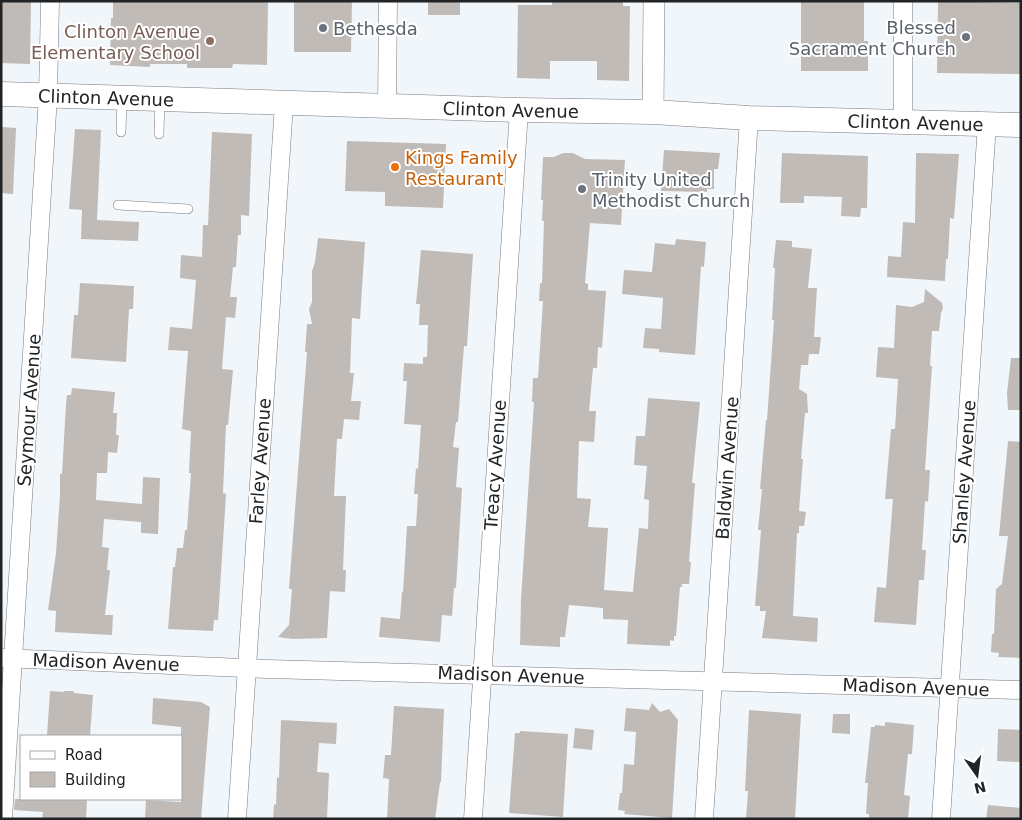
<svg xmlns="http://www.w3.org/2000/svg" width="1022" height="820" font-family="'DejaVu Sans',sans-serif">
<rect width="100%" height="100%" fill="#f1f6fb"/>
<g fill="#c0bbb7">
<path d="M1,1H31L30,64L1,63Z"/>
<path d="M113,1H268L267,65L233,64L232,68H187V64H150V67L110,65L111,18H113Z"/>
<path d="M294,1H352L351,52H294Z"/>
<rect x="428" y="1" width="32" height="14"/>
<path d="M552,1H623V6H630L629,81L597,80V61H550V79L517,78L518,5H552Z"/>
<path d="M801,1H864V41H868V71H801Z"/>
<path d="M938,1L1021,3V74L937,73Z"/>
<path d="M1,127L16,128L13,194L1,193Z"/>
<path d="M75,129L101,130L97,220L139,222L138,241L81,239L82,210L69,209Z"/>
<path d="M212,132L252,134L249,216L241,215V235H238L236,267H233L230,297H237L235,318L226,317L222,369L233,370L228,425H226L223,493L226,494L218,620H214L213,631L168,629L173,567H175L177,548H183L185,530H187L191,473H189L191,431L182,429L188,351L168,350L170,327L192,329L196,280L180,278L181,255L202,257L203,225H208Z"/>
<path d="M347,141L446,144L443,208L385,206V192L345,191Z"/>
<path d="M664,150L720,153L718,169H714V189H707V192L661,191Z"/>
<path d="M563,153H573L585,159L625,160L621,225L590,223L585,283L588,284V290L606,291L602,348L598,347L597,368H593L589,411H596L594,442L579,441L577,498L591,499L588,527L608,528L604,590L633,592L639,528L648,529L649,500L644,499L647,466L634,465L636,436H645L648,398L700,402L692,483H695L689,562H691L689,584H682V587H680L676,636H674V641L670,640V646L627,644L628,620L603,619V608L569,605L565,637H560V647L520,645L521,599L534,402H532L533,378H538L543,301H539L540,283H542L544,221H542L543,200H541L543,157H554Z"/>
<path d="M782,153L868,156L867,208H861L860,217L841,216L842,197L804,196V203H780Z"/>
<path d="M916,153L959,154L954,219L950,218L948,259H946L945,281L887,277L888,256L901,257L903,222L915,223Z"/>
<path d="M318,238L365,242L360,319L352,318L350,373H354L351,401H361L359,420L344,419L342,439H337L334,496H346L343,570H346L345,592L330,591L327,638L293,639L278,637L289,625L292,589H289L307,352H305L307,324H312L309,309L312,302V271L315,262Z"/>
<path d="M676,239L706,242L704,267L701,266L695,355L659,352V349L643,348L645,328L661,329L663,298L622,294L624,270L652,272L655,243L675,245Z"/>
<path d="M776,240L792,241V247L812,249L808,288H817L814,337H821L819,354H809L808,365H801L799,389L807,394L808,413H805L801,459H803L799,511L806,512L804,526H799V533H797L793,616L818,618L817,642L762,638L766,611H760V606H755L761,530H758L762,489H760L766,420H767L774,320H772L775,268H773Z"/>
<path d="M421,250L473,254L467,346H464L458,422H456L453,447L459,448L456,487L462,488L456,588H454L452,616L442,615L440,642L379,637L381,617L400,619L402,592H403L407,526H416L418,494H414L416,468L418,469L421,425L404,424L407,381H403L404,363L423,364V357H427L428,325H419L420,304H416Z"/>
<path d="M80,283L134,286L133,309H129L126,362L71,358L74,315H78Z"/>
<path d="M925,289L942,303L943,308L941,313L939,331H932L930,366H932L925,470H930L928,502L925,501L922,550H926L924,580H919L916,625L874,622L877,587L886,588L893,499H885L891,429H895L898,379L876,377L878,347L894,348L896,305L912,307L924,302Z"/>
<path d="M1011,358H1021V410H1008L1007,393Z"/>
<path d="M72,388L115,392L113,413H117L116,435H119L117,453L108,452L107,473H97L96,500L142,504L143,477L160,478L158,534L141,533V522L104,519L102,547L109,548L107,570H110L105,615H113L112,635L55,632L56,611L48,610L56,553L60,495V474H62L66,404L67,395H71Z"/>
<path d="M1008,441L1021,442V658L998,657L999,653L991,652L992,634H994L996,589L1002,584L1008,536H999Z"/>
<path d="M50,691L63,692L65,691H73L74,693L93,695L90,736H47Z"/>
<path d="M153,698L201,702L210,707L201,819H145L146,800L181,802V727L152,724Z"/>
<path d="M652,703L660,712L669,709L678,720L672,818L624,814L625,811L618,810L620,793H622L624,764L634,765L636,732L624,731L626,708L649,710Z"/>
<path d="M394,706L444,709L441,782H440L435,819H387L389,779L383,778L385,755H391Z"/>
<path d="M749,710L801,714L795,819H746L748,791H745Z"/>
<path d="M833,714H850V734L832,733Z"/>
<path d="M281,720L337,723L336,744L319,743L317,772L329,773L327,819H273L274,804L276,805L277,777L279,778Z"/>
<path d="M885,722L914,725L912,754H908L904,795L910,796L908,819H869V814H866L868,783H865L871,727H875V725L885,726Z"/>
<path d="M575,728L594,730L592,750L573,748Z"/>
<path d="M998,729L1021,730V762L997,761Z"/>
<path d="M520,731L568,734L563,817L509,813L515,733H520Z"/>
<path d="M15,799H87L86,819H42L43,812L14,810Z"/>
<path d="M988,805L1021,808V819H986Z"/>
</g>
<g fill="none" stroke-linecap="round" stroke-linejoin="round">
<defs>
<g id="service">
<path d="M121,132L122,98"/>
<path d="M159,134L160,99"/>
<path d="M118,205L188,209"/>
</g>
<g id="minor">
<path d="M387,106L388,1"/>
<path d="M903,121V1"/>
<path d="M1,658L268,669L1021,690"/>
<path d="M3,819L48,96L50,1"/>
<path d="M237,819L284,104"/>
<path d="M473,819L519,110"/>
<path d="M704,819L749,118"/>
<path d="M941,819L987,124"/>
</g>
<path id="tertiary" d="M653,112L654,1"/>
<g id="secondary">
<path id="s1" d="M1,94L519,110L653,112L749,118L1021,125"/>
</g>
</defs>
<use href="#service" stroke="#777b80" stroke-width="10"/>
<use href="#minor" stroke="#777b80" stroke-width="19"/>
<use href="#tertiary" stroke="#777b80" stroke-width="22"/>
<use href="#secondary" stroke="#777b80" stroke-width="25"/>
<use href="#service" stroke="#fff" stroke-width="9"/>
<use href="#minor" stroke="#fff" stroke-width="18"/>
<use href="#tertiary" stroke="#fff" stroke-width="21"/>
<use href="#secondary" stroke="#fff" stroke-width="24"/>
</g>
<g fill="#6b7280" stroke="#fff" stroke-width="2">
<circle cx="323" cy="28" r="5"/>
<circle cx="966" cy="37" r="5"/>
<circle cx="582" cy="189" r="5"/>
</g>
<circle fill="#8d6e63" stroke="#fff" stroke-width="2" cx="210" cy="41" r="5"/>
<circle fill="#e8710a" stroke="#fff" stroke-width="2" cx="395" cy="167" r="5"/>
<g text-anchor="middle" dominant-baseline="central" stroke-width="4" stroke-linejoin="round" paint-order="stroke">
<g font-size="18" fill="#5b616d" stroke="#fff" text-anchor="start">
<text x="956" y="27" text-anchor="end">Blessed<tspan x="956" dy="21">Sacrament Church</tspan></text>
<text x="333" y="28">Bethesda</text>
<text x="592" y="179">Trinity United<tspan x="592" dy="21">Methodist Church</tspan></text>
</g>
<g font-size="18" fill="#785e54" stroke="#fff" text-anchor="end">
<text x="200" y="31">Clinton Avenue<tspan x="200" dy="21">Elementary School</tspan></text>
</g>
<g font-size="18" fill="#212325" stroke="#fff">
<text stroke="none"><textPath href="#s1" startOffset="105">Clinton Avenue</textPath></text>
<text stroke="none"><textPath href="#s1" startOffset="510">Clinton Avenue</textPath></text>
<text stroke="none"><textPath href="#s1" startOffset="915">Clinton Avenue</textPath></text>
<text transform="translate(29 410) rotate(-86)">Seymour Avenue</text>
<text transform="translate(260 461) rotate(-86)">Farley Avenue</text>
<text transform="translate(495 465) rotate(-86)">Treacy Avenue</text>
<text transform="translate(727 468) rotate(-86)">Baldwin Avenue</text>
<text transform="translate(964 472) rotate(-86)">Shanley Avenue</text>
<text transform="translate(106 662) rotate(2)">Madison Avenue</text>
<text transform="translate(511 675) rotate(2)">Madison Avenue</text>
<text transform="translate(916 687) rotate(2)">Madison Avenue</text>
</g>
<g font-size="18" fill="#c56008" stroke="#fff" text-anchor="start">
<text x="405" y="157">Kings Family<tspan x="405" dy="21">Restaurant</tspan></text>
</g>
</g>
<rect width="1022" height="820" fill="none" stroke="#212325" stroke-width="5"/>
<rect x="20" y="735" width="162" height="65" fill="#ffffff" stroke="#a6a7a8"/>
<rect x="30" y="751" width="25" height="8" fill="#ffffff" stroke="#a6a7a8"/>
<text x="65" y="760" font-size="15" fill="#212325">Road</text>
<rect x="30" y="772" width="25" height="15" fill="#c0bbb7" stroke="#a6a7a8"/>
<text x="65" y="785" font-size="15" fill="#212325">Building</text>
<g transform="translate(977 775) rotate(166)" stroke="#ffffff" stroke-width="4" paint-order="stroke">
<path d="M0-4L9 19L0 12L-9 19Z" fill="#212325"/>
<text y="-8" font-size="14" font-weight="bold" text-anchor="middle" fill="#212325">N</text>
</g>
</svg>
